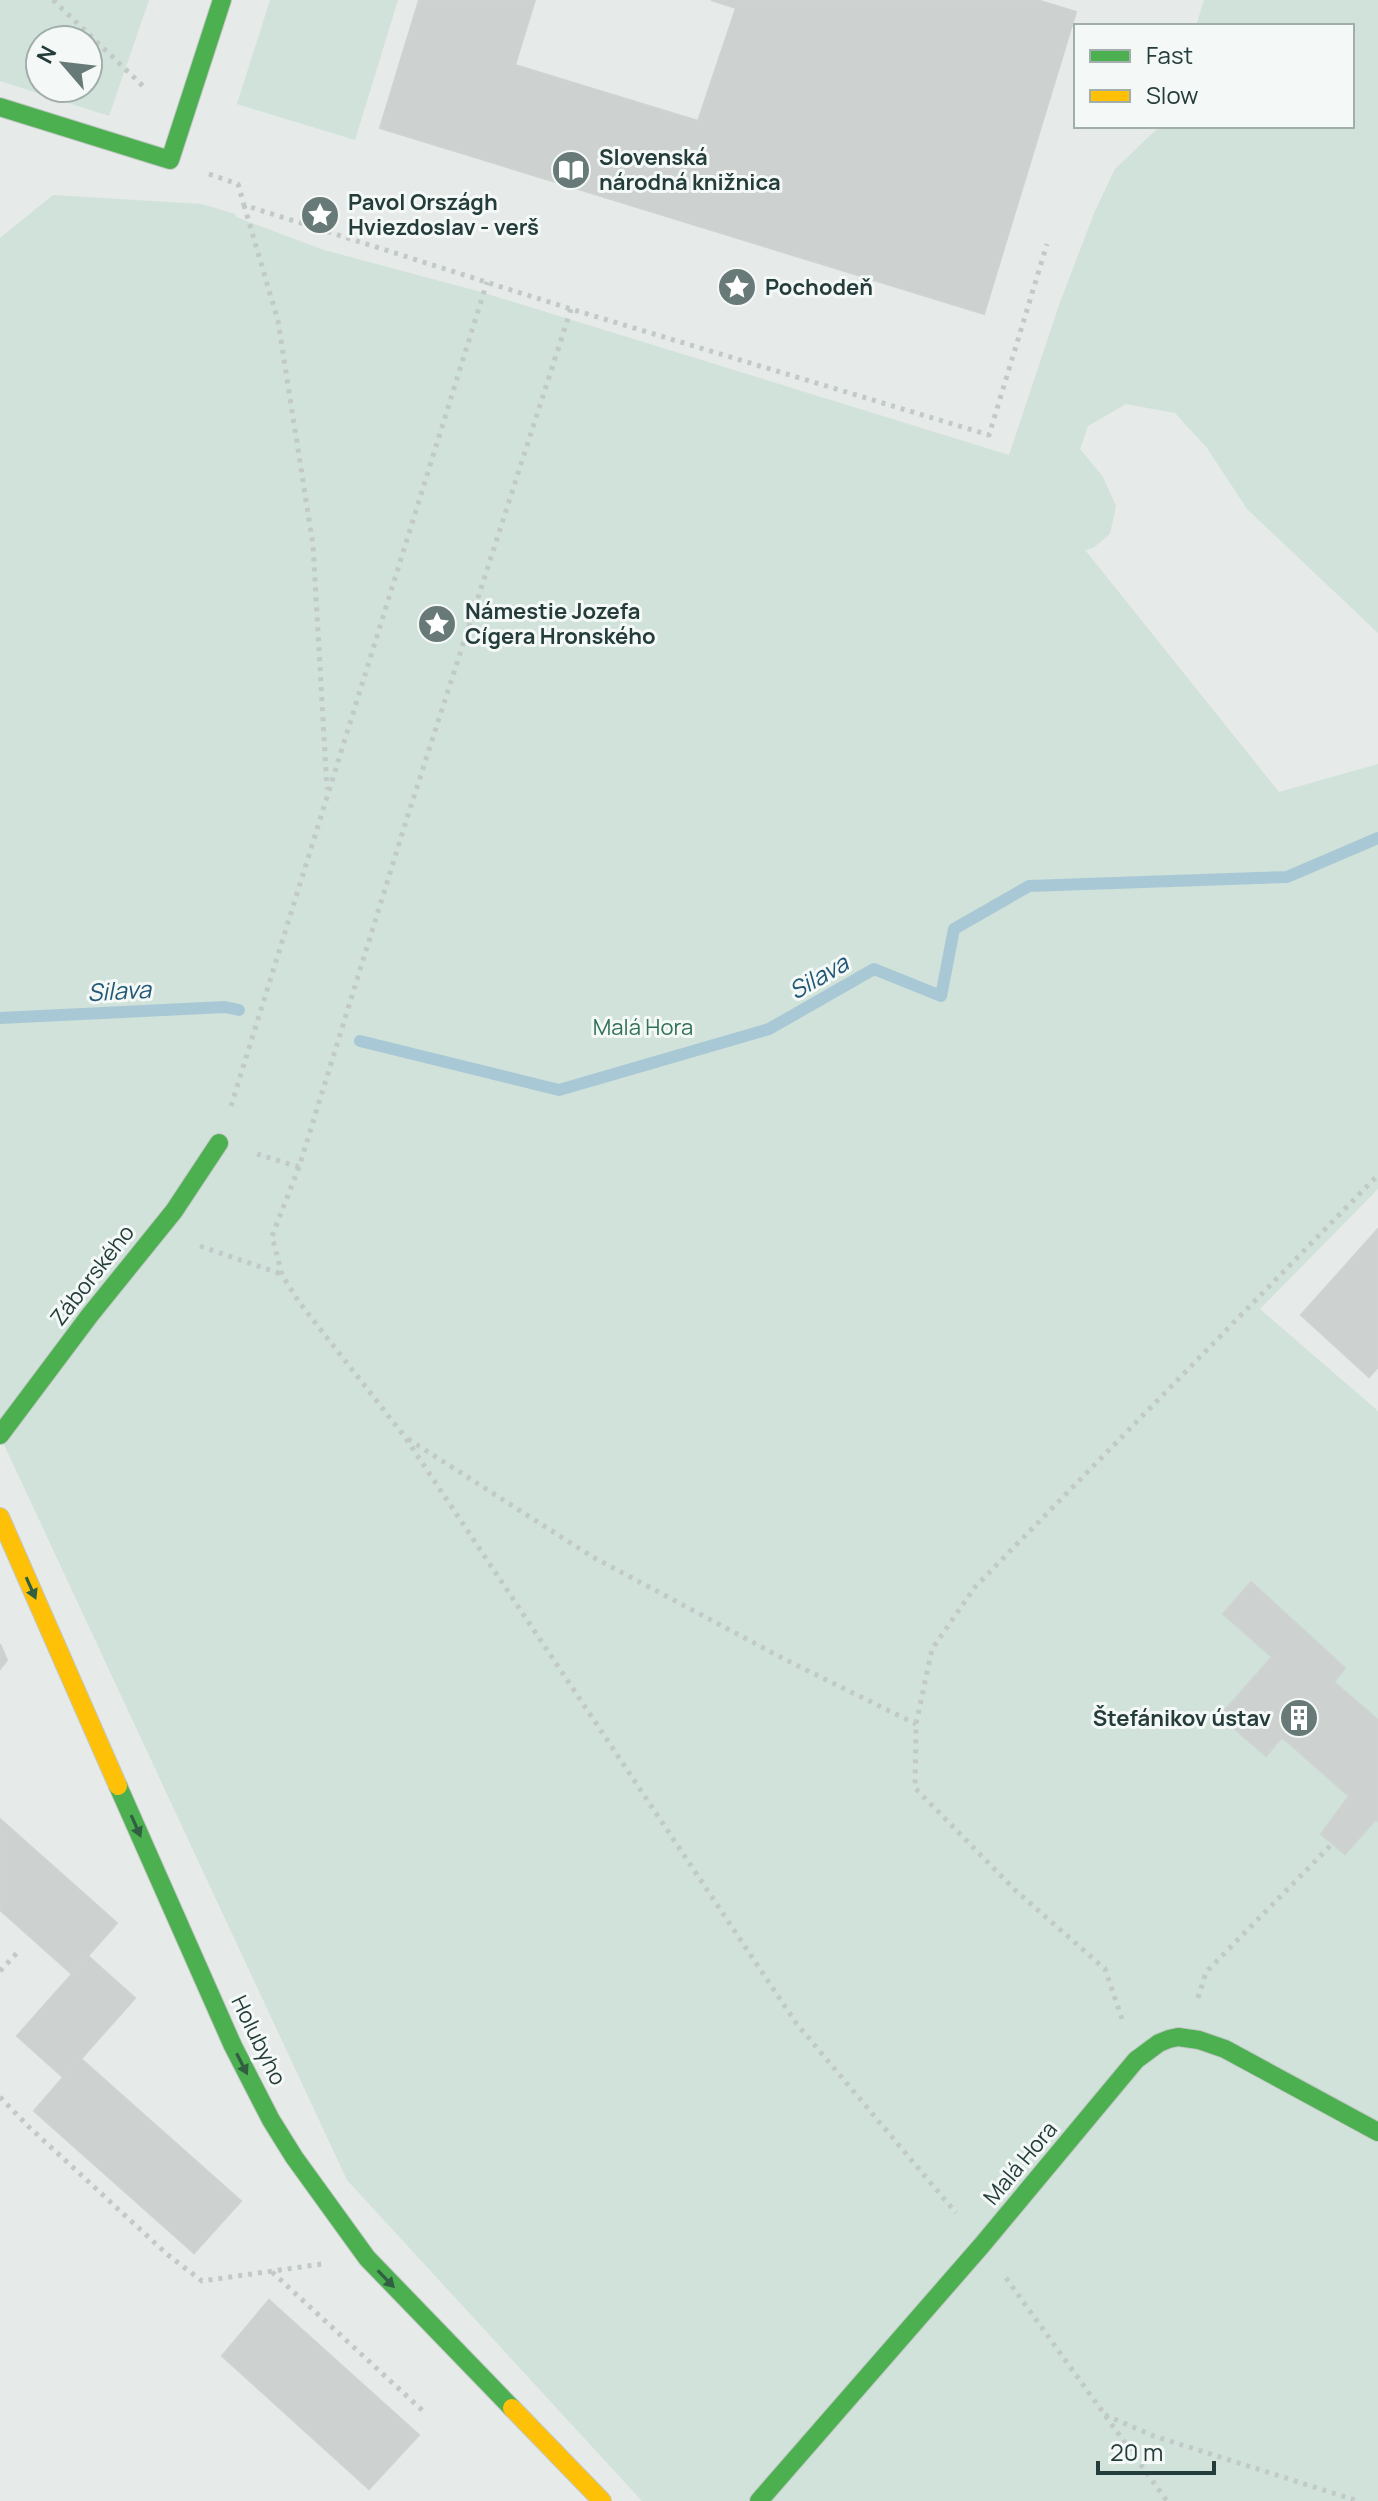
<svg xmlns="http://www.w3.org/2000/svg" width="1378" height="2501" font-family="Manrope,sans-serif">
<rect width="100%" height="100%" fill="#e6eae9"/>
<g fill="#d0e2d9" fill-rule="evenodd">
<path d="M0,0H149L109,116L0,81ZM40,40H88V88H40Z"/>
<path d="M270,0H398L355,140L237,104Z"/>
<path d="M1204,0H1378V633L1247,509L1207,448L1175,413L1126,404L1088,426L1080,449L1103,477L1116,506L1110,534L1093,548L1085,550L1279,792L1378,764V1189L1260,1309L1378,1411V2501H642L347,2180L0,1436V238L53,195L202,204L235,214L236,217L324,250L481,292L1009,455L1059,305L1095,211L1115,169L1160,126H1352V26H1196Z"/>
</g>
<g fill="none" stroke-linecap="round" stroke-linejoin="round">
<g stroke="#a9c8d6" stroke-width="12">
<path d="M0,1018L225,1007L239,1010"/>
<path d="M360,1041L559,1090L769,1029L874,969L941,996L954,929L1029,886L1287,877L1378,838"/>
</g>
</g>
<g fill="#cdd1d0" stroke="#ced3d2" stroke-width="2">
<path d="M419,0H535L515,65L698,121L736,8L711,0H1037L1076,12L984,314L380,128Z"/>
<path d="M1378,1229V1367L1369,1377L1301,1315Z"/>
<path d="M1251,1582L1345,1668L1334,1682L1378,1720V1821L1376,1819L1345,1854L1321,1834L1349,1796L1282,1737L1266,1756L1220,1716L1272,1657L1223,1614Z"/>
<path d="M0,1644L7,1660L0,1669Z"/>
<path d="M0,1819L117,1923L72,1974L0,1910Z"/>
<path d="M88,1956L135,1998L64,2078L17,2036Z"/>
<path d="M80,2058L241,2201L194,2253L34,2111Z"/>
<path d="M269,2300L419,2435L369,2489L222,2356Z"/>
</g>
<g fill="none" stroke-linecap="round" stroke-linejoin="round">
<defs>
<g id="fast">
<path d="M0,107L170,160L222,0"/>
<path d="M0,1435L90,1315L174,1211L219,1143"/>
<path d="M118,1786L233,2046L271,2120L294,2157L367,2258L512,2408"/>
<path d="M759,2501L982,2245L1136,2060L1159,2043L1169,2039L1178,2037L1199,2040L1225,2049L1378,2132"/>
</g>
<g id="slow">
<path d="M0,1517L118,1786"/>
<path d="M512,2408L602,2501"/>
</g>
</defs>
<use href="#fast" stroke="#c2c8c6" stroke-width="20"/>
<use href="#slow" stroke="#c2c8c6" stroke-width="20"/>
<g stroke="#c2cac9" stroke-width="5" stroke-dasharray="4 6" stroke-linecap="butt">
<path d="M53,0L144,87"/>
<path d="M209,174L238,184L244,205L571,309L989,435L1047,244"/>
<path d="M244,205L278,321L313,545L327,789"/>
<path d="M571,309L407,818L299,1167L272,1236L282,1275L299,1302L405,1437L796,2023L956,2213"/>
<path d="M231,1106L487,282"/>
<path d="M257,1154L299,1167"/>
<path d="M200,1246L281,1274"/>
<path d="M408,1439L591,1556L786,1660L916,1724"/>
<path d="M0,1971L17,1953"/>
<path d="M1198,1998L1206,1972L1332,1844"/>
<path d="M1122,2019L1105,1969L1015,1890L915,1788L916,1724L932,1649L975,1587L1378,1175"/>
<path d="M0,2097L28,2126L168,2255L202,2281L322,2264"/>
<path d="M272,2272L423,2411"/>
<path d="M1006,2278L1167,2501"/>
<path d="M1105,2415L1154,2436L1358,2501"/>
</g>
<use href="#fast" stroke="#4caf50" stroke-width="18"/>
<use href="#slow" stroke="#ffc107" stroke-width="18"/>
</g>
<defs><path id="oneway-solid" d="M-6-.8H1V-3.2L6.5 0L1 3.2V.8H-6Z" transform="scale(2)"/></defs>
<g fill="#305f41">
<use href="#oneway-solid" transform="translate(31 1588) rotate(66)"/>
<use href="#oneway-solid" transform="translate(136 1826) rotate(66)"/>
<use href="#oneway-solid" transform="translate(242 2064) rotate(63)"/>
<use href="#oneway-solid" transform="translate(386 2279) rotate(46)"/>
</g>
<defs>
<symbol id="library-disc" viewBox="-11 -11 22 22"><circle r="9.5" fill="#687a78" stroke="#f4f9f7"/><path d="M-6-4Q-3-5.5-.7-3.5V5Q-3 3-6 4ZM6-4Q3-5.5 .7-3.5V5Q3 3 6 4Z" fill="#fff"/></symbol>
<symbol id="sight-disc" viewBox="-11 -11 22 22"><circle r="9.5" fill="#687a78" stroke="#f4f9f7"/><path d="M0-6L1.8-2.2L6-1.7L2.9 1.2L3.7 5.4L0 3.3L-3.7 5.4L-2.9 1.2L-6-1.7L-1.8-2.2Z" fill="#fff"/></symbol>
<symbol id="building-disc" viewBox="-11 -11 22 22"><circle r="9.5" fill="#687a78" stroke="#f4f9f7"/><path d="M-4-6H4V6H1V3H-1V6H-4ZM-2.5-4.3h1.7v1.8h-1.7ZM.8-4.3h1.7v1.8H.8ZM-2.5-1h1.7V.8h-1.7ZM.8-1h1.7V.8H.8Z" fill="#fff"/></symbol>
</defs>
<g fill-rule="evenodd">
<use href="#library-disc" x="549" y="148" width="44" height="44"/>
<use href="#sight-disc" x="298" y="193" width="44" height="44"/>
<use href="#sight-disc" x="715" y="265" width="44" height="44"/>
<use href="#sight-disc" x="415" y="602" width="44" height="44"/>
<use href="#building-disc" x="1277" y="1696" width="44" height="44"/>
</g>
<g text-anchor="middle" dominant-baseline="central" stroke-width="6" stroke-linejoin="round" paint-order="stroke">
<g font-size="22" font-weight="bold" fill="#243d3b" stroke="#f4f9f7" text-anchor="start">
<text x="599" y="157">Slovenská<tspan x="599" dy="25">národná knižnica</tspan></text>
<text x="348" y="202">Pavol Országh<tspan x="348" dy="25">Hviezdoslav - verš</tspan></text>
<text x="765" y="287">Pochodeň</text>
<text x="465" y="611">Námestie Jozefa<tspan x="465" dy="25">Cígera Hronského</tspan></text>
<text x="1271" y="1718" text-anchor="end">Štefánikov ústav</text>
</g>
<g font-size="22" fill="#317156" stroke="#f4f9f7">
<text x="643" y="1027">Malá Hora</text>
</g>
<g font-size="22" fill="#243d3b" stroke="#f4f9f7">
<text transform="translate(92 1275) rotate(-52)">Záborského</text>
<text transform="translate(259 2040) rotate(64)">Holubyho</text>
<text transform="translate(1020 2163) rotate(-50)">Malá Hora</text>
</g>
<g font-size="24" font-style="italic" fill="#225875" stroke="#f4f9f7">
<text transform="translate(818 976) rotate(-30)">Silava</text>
<text transform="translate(119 990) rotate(-3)">Silava</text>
</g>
</g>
<rect x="1074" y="24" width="280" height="104" fill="#f4f9f7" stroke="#a1aeac" stroke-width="2"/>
<rect x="1090" y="50" width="40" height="12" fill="#4caf50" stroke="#a1aeac" stroke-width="2"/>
<text x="1146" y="64" font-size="24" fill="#243d3b">Fast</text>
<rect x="1090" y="90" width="40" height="12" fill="#ffc107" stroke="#a1aeac" stroke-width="2"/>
<text x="1146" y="104" font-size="24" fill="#243d3b">Slow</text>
<g transform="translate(64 64) rotate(298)"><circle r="38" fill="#f4f9f7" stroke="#a1aeac" stroke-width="2"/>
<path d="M0-6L14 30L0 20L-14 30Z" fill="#687a78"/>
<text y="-12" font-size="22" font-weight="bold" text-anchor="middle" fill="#243d3b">N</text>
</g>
<path d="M1098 2461v12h116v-12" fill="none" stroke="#243d3b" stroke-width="4"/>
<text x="1110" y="2461" font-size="24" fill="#243d3b" stroke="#f4f9f7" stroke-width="6" paint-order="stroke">20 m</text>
</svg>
